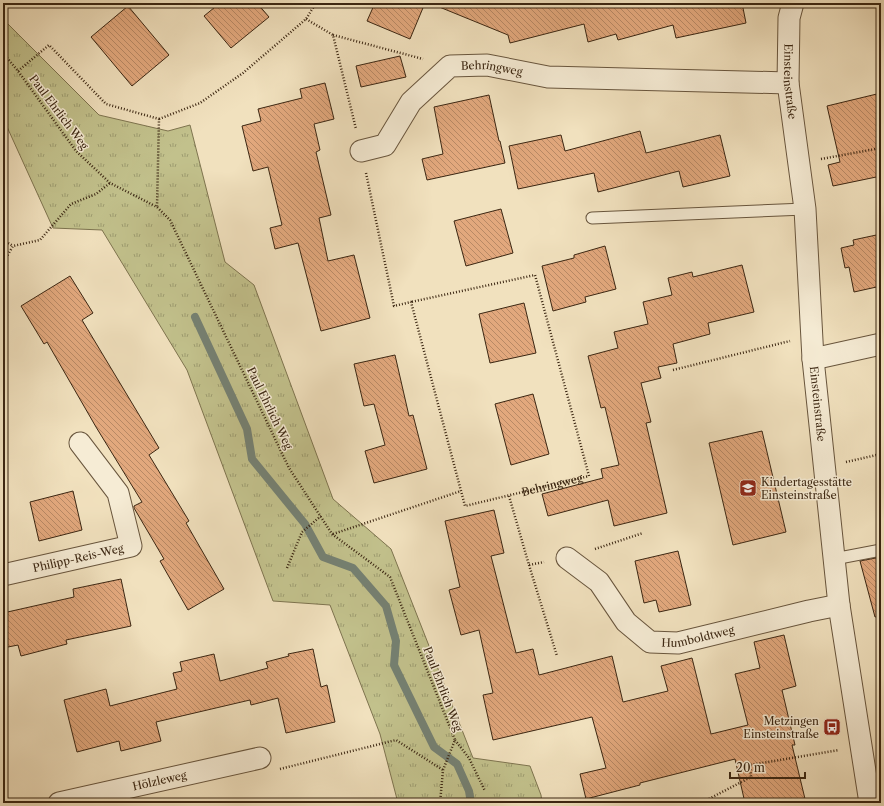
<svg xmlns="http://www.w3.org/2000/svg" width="884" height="806" font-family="'Libre Caslon Text',serif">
<defs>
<pattern id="grass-tufts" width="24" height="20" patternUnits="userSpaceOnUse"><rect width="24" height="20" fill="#c2c18c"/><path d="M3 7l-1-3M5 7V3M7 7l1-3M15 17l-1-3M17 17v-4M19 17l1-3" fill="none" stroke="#9f9d71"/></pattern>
<pattern id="building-back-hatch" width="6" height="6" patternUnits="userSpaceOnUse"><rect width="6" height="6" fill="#e2a87d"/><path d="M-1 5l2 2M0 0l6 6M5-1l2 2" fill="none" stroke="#b88965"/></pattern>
</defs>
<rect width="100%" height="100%" fill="#f1e1be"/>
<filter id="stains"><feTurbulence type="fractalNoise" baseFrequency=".005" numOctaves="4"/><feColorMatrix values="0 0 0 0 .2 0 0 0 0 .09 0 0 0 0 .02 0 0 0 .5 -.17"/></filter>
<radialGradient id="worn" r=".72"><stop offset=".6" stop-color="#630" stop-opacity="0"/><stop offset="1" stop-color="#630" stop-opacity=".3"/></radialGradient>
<path fill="url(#grass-tufts)" stroke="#7e744f" d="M3,19L99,115L168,131L190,125L225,262L254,285L333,499L391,549L473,758L530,766L541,795L542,803H398L380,734L330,605L273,601L187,370L102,230L53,228L3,118Z"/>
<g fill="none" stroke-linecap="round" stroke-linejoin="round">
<path stroke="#758173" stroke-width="8" d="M195,317L247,429L252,459L305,524L323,557L353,568L386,606L396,641L394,665L434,747L457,764L469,791L471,803"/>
</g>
<g fill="url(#building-back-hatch)" stroke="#3b2612">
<path d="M220,3H257L269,17L231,48L204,16Z"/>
<path d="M375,3H425L410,39L367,21Z"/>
<path d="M742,3L746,23L676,38L673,25L618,40L616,34L588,42L584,24L510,43L508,35L432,4Z"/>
<path d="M128,6L169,55L132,86L91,37Z"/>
<path d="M400,56L406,77L361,87L356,66Z"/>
<path d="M325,83L334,119L314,124L320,150L316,152L331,215L319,218L328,261L354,255L370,318L321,331L298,243L275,249L270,228L282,225L268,167L253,171L242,126L261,121L258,109L302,98L300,89Z"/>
<path d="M881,93V176L833,186L828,165L840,162L827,106Z"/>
<path d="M489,95L499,141H500L505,163L427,180L422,159L443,154L434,107Z"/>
<path d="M640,131L646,153L720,135L730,176L683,187L679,171L598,192L594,173L518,189L509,146L561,135L565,151Z"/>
<path d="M501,209L513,253L466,266L454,221Z"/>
<path d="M881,234V286L854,292L849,267L845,268L841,248L854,245L853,240Z"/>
<path d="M605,246L616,289L585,297L586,302L553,311L542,266L574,258V255Z"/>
<path d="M742,265L754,312L708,323L710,334L673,344L677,363L658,367L661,378L641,383L651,422L646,423L667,513L614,526L608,500L548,516L542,494L603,478L601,469L619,465L605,407L601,408L588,356L618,348L614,332L648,324L643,302L672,295L668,278L692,272L693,277Z"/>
<path d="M70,276L93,313L82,320L159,448L149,455L189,521L186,523L224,589L188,610L160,561L164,559L134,508V506L142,502L96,427L47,342L44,344L21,306Z"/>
<path d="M524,303L536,353L490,363L479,314Z"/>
<path d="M395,355L409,416L413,415L427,469L374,483L365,451L385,445L374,404L364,406L354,364Z"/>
<path d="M533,394L549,454L511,465L495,404Z"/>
<path d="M762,431L786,532L733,545L709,443Z"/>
<path d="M73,491L82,530L39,541L30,502Z"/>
<path d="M494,510L504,553L491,556L516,653L533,649L539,675L612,656L623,702L668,691L661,666L692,658L711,734L748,725L735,674L760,668L754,642L784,635L796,686L782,690L795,745H792L806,803H745L735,759L640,783V785L586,799L580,774L606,768L592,717L493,740L483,695L493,693L479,630L461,635L449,590L460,587L445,521Z"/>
<path d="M678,551L691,605L659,612L656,600L644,603L635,561Z"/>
<path d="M881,557V616L875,617L860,561Z"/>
<path d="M121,579L131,626L66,640L67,644L21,656L18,645L3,648V613L74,597L73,589Z"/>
<path d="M313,649L321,687L327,685L335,722L286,733L278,698L251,705L250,700L156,722L161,741L121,751L119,741L77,752L64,700L106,689L110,706L177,689L173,673L182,671L180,662L214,654L220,681L268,668L266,662L289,656L288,654Z"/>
</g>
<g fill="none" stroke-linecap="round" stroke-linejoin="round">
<defs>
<g id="service">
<path d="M592,218L805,209"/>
<path d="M834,559L881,550"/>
</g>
<g id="minor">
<path id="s2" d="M793,3L789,18L788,83L805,209L813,359L839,605L870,803"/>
<path id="s3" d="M361,151L385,145L411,102L450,66L487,65L548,77L788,83"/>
<path d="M813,359L881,344"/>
<path id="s4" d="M567,558L599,582L626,622L650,642L678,643L809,611L839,605"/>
<path id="s5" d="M3,575L131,546L118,493L80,443"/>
<path id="s6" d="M59,803L260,758"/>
</g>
</defs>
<use href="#service" stroke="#68553d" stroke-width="13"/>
<use href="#minor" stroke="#68553d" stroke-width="23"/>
<g stroke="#3b2612" stroke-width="2.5" stroke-dasharray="1 2" stroke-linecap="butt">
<path d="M306,19L333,35L356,129"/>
<path d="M333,35L423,59"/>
<path d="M3,53L18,71L76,151L110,183L157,207L170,220L289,468L332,534L390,577L455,740L443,770L440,803"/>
<path d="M18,71L49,45L106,104L159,119L157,207"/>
<path d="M159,119L200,103L243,73L306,19L316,3"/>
<path d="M821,159L881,148"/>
<path id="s1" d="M366,173L394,306L411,302L465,506L589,476L535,275L411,302"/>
<path d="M3,240L13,246"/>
<path d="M3,263L13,246L40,240L71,204L96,194L110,183"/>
<path d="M673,370L790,341"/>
<path d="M846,462L881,454"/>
<path d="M509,496L529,565L544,562"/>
<path d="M333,534L461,491"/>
<path d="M595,549L643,533"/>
<path d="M529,565L557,656"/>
<path d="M287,568L302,532L321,516"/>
<path d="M455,740L469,758L485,791"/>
<path d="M280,769L396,740L443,770"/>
<path d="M701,803L751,777L750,765L839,750"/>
</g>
<use href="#service" stroke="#f6ecd5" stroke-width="11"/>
<use href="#minor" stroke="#f6ecd5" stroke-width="21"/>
</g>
<defs>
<symbol id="school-square" viewBox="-11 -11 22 22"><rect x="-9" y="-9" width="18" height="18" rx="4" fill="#8f2418" stroke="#f6ecd5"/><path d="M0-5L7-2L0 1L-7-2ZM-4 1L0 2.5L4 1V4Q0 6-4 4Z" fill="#fff"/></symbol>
<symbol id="bus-square" viewBox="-11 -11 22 22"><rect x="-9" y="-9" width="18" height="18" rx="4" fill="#8f2418" stroke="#f6ecd5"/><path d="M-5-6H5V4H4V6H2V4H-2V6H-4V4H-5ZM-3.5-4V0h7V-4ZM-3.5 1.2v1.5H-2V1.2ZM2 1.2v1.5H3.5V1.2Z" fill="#fff"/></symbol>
</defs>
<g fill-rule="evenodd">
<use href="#school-square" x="738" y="478" width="20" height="20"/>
<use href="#bus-square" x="822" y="717" width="20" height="20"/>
</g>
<g text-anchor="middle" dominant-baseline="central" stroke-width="3" stroke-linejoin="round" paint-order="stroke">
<g font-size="11" fill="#3b2612" stroke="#f6ecd5">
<text stroke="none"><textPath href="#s3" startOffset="170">Behringweg</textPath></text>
<text stroke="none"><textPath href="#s2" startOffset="79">Einsteinstraße</textPath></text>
<text transform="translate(59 112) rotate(53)">Paul Ehrlich Weg</text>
<text stroke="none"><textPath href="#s2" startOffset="403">Einsteinstraße</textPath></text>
<text transform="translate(270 408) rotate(64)">Paul Ehrlich Weg</text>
<text stroke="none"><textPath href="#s1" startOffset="454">Behringweg</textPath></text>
<text stroke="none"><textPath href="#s5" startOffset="77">Philipp-Reis-Weg</textPath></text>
<text stroke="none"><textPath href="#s4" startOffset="168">Humboldtweg</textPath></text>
<text transform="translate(443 689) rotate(69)">Paul Ehrlich Weg</text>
<text stroke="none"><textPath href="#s6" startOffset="103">Hölzleweg</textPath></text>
</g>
<g font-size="11" fill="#3b2612" stroke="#f6ecd5" text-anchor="start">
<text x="761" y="482">Kindertagesstätte<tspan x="761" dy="13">Einsteinstraße</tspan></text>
<text x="819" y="721" text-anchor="end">Metzingen<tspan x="819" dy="13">Einsteinstraße</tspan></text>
</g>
</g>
<rect width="884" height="806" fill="none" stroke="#f1e1be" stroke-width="16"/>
<rect x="4" y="4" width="876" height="798" fill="none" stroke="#3b2612" stroke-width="2"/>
<rect x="8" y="8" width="868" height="790" fill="none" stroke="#3b2612"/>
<path d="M730 772v6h75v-6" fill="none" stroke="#3b2612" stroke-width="2"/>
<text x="736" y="772" font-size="12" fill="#3b2612" stroke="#f6ecd5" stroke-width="3" paint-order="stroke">20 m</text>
<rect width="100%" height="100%" filter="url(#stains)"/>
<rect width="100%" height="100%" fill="url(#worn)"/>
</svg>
